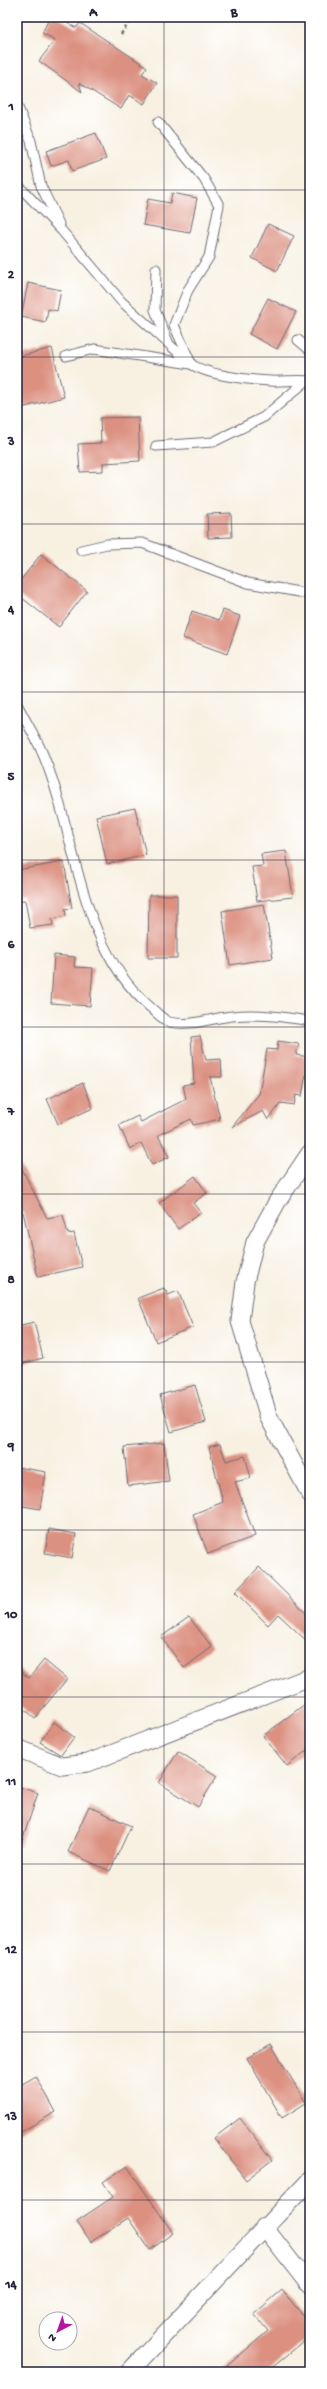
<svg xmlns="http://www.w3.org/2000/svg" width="327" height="2389" font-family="'Gochi Hand',sans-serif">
<rect width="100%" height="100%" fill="#fff"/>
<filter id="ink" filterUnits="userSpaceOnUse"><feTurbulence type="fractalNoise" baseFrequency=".025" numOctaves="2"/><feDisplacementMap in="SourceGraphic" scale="8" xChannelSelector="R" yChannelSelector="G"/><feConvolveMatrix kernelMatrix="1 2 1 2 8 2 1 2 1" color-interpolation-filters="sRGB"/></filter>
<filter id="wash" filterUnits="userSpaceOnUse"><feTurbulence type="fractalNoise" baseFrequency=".012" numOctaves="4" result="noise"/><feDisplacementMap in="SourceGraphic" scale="16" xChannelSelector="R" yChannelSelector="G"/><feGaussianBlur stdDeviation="0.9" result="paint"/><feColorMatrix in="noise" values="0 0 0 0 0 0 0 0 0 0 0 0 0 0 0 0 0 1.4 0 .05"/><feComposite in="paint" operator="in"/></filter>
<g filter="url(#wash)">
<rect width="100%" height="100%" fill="#f8f1e2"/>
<g id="blocks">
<g fill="#db9080">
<path d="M50,17H57L76,28L80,23L147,67L142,74L157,83L144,104L129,95L121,109L79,83L82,92L39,61L55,40L42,33Z"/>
<path d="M96,133L106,159L72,171L69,160L51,166L46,151Z"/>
<path d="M172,193L197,198L190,233L143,225L148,199L170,203Z"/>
<path d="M268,224L294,236L277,271L252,258Z"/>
<path d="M28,283L61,290L57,311L48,309L46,322L21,317Z"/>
<path d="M268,298L296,312L277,349L249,334Z"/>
<path d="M52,348L64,397L17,409V357Z"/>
<path d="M138,417L140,461L103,463V471L80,472L78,444L101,443L100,418Z"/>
<path d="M231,513L232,537L208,538L207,514Z"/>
<path d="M41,554L87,591L59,627L17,594V585Z"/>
<path d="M223,610L240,616L227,654L183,638L192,611L219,620Z"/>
<path d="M135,808L146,855L107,864L96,816Z"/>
<path d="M286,851L293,897L257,901L252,867L263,866L261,854Z"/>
<path d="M64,862L72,908L65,909L66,916L52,919L53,925L30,928L25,900L19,901L17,870Z"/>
<path d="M149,895H177V958H148Z"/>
<path d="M264,904L273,958L230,965L222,911Z"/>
<path d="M54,955L75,957L74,967L93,968L90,1006L51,1003Z"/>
<path d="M200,1036L206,1060L221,1059L222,1077H210L220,1119L193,1125L191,1119L158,1135L169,1157L152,1165L141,1143L130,1149L119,1125L138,1116L141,1122L186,1099L183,1085L194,1083L191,1037Z"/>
<path d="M278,1041L299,1044L296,1055L310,1057V1075L306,1074L302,1096L296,1095L294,1105L281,1103L268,1120L263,1111L232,1127L259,1094L267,1049L277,1050Z"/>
<path d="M83,1083L93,1108L58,1124L47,1099Z"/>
<path d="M17,1159L47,1218L63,1215L68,1234L74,1233L82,1267L38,1277L23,1212L17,1215Z"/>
<path d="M195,1176L207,1193L193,1203L201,1213L178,1229L159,1203Z"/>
<path d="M164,1288L168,1295L178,1291L193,1327L156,1342L138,1298Z"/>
<path d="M34,1322L43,1358L21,1364L17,1349V1326Z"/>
<path d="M195,1385L206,1422L171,1432L160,1395Z"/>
<path d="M164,1443L169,1481L128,1486L124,1447Z"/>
<path d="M220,1444L226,1461L245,1456L251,1478L235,1482L255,1536L208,1554L193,1514L223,1502L209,1447Z"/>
<path d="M17,1467L46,1472L40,1509L17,1505Z"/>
<path d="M49,1529L76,1534L72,1558L45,1553Z"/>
<path d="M259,1567L310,1617V1644L278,1614L268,1625L235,1592Z"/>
<path d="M189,1617L212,1647L184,1668L161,1637Z"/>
<path d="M44,1660L67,1679L35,1718L17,1703V1668L29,1678Z"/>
<path d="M310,1700V1748L287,1766L263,1736Z"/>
<path d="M54,1722L74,1737L61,1755L40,1742Z"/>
<path d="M178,1751L217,1776L198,1807L159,1783Z"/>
<path d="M17,1786L38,1793L20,1847H17Z"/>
<path d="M89,1806L131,1826L110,1871L68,1852Z"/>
<path d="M271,2044L306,2103L282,2118L247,2058Z"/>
<path d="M36,2076L56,2112L17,2134V2087Z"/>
<path d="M240,2118L272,2160L246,2180L214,2138Z"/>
<path d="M127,2166L173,2233L150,2250L128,2218L91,2242L77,2221L113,2197L103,2182Z"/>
<path d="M282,2290L310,2324V2336L267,2372H220L268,2331L254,2314Z"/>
</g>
</g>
</g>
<g filter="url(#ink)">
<use href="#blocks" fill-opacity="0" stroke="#6d6a75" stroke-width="1"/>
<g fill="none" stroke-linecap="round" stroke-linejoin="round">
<defs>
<g id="lane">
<path d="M17,105L31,141L41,186L59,224"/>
<path d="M158,122L204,179L219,205L209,257L188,290L174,325L190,361"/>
<path d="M17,184L62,231L121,301L191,364L94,349L66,356"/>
<path d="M156,269L155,310L168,342"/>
<path d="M298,340L310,350"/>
<path d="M187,361C202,375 249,380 270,381C283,382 297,379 310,381"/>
<path d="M156,446L213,442L264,417L306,381"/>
<path d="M81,550L107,544L142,543L248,583L310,594"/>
<path d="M17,704C25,720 35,736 42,752C78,836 77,944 150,1007C155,1011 163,1020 169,1022C190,1027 211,1018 232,1016C257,1013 285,1017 310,1021"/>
</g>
<g id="street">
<path d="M310,1153L277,1202L255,1242L245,1282L240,1321L269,1418L310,1494"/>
<path d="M17,1748L62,1766L88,1763L310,1677"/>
<path d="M264,2227L310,2286"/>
<path d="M129,2372L310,2180"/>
</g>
</defs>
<use href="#lane" stroke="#6d6a75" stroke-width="11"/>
<use href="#street" stroke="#6d6a75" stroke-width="19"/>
<path stroke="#6d6a75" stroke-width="2.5" stroke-dasharray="3 3" stroke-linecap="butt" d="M121,34L133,17"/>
<use href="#lane" stroke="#fff" stroke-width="9"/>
<use href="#street" stroke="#fff" stroke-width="17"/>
</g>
</g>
<path fill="none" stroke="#22223b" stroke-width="1" stroke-opacity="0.55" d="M164,17V2372M17,190H310M17,357H310M17,524H310M17,692H310M17,860H310M17,1027H310M17,1194H310M17,1362H310M17,1530H310M17,1697H310M17,1864H310M17,2032H310M17,2200H310"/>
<rect width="327" height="2389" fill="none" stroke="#fff" stroke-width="44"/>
<g transform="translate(58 2331) rotate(221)"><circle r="19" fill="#ffffff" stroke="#a7a7b1"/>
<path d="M0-3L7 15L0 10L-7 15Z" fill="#b5179e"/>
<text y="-6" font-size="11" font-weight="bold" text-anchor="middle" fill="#22223b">N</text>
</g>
<rect x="22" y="22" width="283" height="2345" fill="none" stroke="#22223b" stroke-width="1.5"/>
<g font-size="13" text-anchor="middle" font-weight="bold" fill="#22223b">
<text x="93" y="16">A</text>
<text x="234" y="16">B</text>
<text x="11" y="110">1</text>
<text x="11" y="278">2</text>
<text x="11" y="445">3</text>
<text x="11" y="613">4</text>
<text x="11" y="780">5</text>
<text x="11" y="948">6</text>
<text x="11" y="1115">7</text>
<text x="11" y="1283">8</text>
<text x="11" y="1450">9</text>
<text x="11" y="1618">10</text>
<text x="11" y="1785">11</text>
<text x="11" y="1953">12</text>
<text x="11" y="2120">13</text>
<text x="11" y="2288">14</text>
</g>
</svg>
